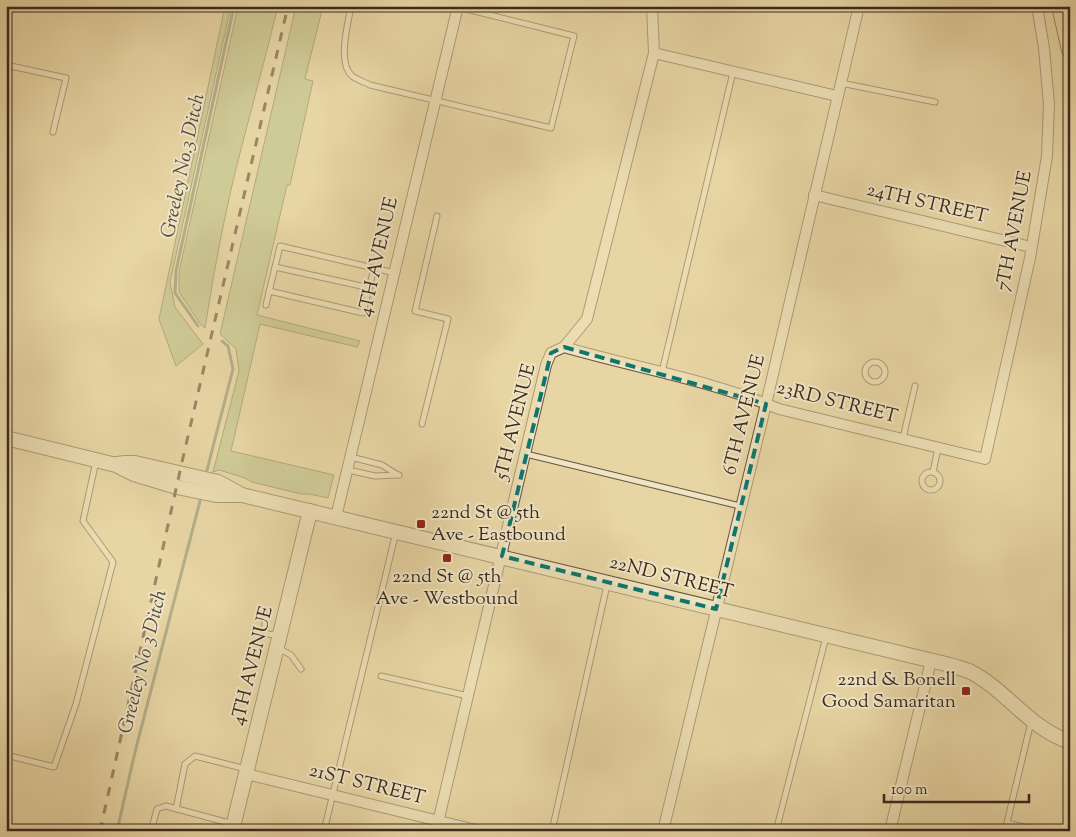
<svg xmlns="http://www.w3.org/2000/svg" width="1076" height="837" font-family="'Sorts Mill Goudy',serif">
<rect width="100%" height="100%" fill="#e8d5a4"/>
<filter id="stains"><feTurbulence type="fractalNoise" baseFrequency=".004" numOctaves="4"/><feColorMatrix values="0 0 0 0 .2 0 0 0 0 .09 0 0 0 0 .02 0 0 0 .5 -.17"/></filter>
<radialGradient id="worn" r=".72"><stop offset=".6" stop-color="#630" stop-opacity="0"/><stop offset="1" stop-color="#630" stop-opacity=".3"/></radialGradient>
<g fill="#b2be88" stroke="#757454">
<path d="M225,6H231L170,282L175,307L203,344L176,366L159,319Z"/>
<path d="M238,6H278C264,64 248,120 234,177C222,227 213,278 205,328L201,325L179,292V272Z"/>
<path d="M296,6H323L305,79L313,81L290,185H287L257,315L360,341L357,347L260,324L231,451L334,475L328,498L309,494H301L252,482L245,478L219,470L213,472L239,371L236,349L220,334Z"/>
</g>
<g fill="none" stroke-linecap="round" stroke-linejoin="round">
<g stroke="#72806d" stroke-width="3">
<path d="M198,326L175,293L176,271L234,6"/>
<path d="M207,470L233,369L228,346L222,341"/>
<path d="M117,831L135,752L200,501"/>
</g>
<defs>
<g id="service">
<path d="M351,6C348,24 337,63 352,76C357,80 365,82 370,85L551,128L574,36L458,7"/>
<path d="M6,65L66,78L53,132"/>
<path d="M841,83L935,102"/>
<path d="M275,267L370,288"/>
<path d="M269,291L363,313L374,268"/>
<path d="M266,305L280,246L395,273"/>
<circle cx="875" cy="372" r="10"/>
<path d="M662,372L733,72"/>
<path d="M422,424L448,319L415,311L437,216"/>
<path d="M903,438L915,386"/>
<path d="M526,454L740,506"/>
<path d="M351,457L382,465L398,475"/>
<path d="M348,470L375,476L399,475"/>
<circle cx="931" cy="481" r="9"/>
<path d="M933,472L938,448"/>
<path d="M266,614L264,631L268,634L279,636"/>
<path d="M278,648L291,655L301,669"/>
<path d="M381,676L468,696"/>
<path d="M6,755L54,767L76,704L113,562L83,521L96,461"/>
<path d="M176,809L185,764L195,756L246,769"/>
<path d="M1007,823L1040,831"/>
<path d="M151,831L157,809L166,806L233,824"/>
<path d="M324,831L396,532"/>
<path d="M552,831L607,585"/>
<path d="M776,831L826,637"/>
<path d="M1005,831L1031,722"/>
</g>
<g id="minor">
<path d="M654,53L837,96"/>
<path d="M814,195L1031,247"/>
<path d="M564,347C636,368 710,380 779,409L985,459L1030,258L1047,156L1049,104L1044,48L1037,6"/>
<path d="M336,517L458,6"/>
<path d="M246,774L480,831"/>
<path d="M436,831L546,365L551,353L564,347L587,319L654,53L652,6"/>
<path d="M663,831L766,404L859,6"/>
<path d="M890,831L931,661"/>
</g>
<g id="tertiary">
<path d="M6,438L116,465L134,474L177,487L216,495H242L950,665C956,667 963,669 969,671C1007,690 1027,727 1070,742"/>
<path d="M117,464L125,463H135L218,482L240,494"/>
<path d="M232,831L310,511"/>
</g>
<path id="primary" d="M1060,6L1070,50"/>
</defs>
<use href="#service" stroke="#645641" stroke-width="7"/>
<use href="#minor" stroke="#645641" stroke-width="12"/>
<use href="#tertiary" stroke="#645641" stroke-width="16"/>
<use href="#primary" stroke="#382b20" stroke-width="18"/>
<use href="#service" stroke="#f0e4c4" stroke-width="5"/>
<use href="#minor" stroke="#f0e4c4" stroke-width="10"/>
<use href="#tertiary" stroke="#f0e4c4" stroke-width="14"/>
<use href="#primary" stroke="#e8d5a4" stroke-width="16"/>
<path stroke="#382b20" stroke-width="3" stroke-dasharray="9 9" stroke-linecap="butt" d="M100,831L182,462L288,6"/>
</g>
<path d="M0 0H1076V837H0ZM564,347L766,404L716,609L502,556L551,353Z" fill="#e8d5a4" fill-opacity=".55" fill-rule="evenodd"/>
<path fill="none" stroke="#0f766e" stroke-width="4" stroke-dasharray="10 6" stroke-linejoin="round" d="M564,347L766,404L716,609L502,556L551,353Z"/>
<g fill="#8f2418" stroke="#f0e4c4" stroke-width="2">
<rect x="416" y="519" width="10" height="10" rx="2.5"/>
<rect x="442" y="553" width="10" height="10" rx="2.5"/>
<rect x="961" y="686" width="10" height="10" rx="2.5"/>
</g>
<g text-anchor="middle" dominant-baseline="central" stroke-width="4" stroke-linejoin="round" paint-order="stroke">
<g font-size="19" fill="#382b20" stroke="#f0e4c4">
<text transform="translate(927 204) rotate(13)">24TH STREET</text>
<text transform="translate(1015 231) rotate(-79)">7TH AVENUE</text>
<text transform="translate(379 257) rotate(-77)">4TH AVENUE</text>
<text transform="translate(837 403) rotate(14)">23RD STREET</text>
<text transform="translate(745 415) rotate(-76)">6TH AVENUE</text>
<text transform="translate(516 422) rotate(-76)">5TH AVENUE</text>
<text transform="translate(671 578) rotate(14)">22ND STREET</text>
<text transform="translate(253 666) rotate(-76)">4TH AVENUE</text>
<text transform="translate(367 785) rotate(14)">21ST STREET</text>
</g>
<g font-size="19" fill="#382b20" stroke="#f0e4c4" text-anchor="start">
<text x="431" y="513">22nd St @ 5th<tspan x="431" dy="22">Ave - Eastbound</tspan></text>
<text x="447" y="577" text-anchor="middle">22nd St @ 5th<tspan x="447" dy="22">Ave - Westbound</tspan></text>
<text x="956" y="680" text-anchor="end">22nd &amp; Bonell<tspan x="956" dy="22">Good Samaritan</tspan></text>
</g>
<g font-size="20" font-style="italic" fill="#504e40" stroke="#f0e4c4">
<text transform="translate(184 166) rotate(-78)">Greeley No.3 Ditch</text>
<text transform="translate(144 662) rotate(-76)">Greeley No 3 Ditch</text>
</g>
</g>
<rect width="1076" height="837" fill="none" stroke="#e8d5a4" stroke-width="25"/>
<rect x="8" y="8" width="1061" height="822" fill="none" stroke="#382b20" stroke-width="2.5"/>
<rect x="12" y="12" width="1051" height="812" fill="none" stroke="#382b20"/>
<path d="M884 794v8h145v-8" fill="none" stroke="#382b20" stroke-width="2.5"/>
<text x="891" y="794" font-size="15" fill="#382b20" stroke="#f0e4c4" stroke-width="4" paint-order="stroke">100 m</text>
<rect width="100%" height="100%" filter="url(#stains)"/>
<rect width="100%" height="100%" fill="url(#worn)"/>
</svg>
